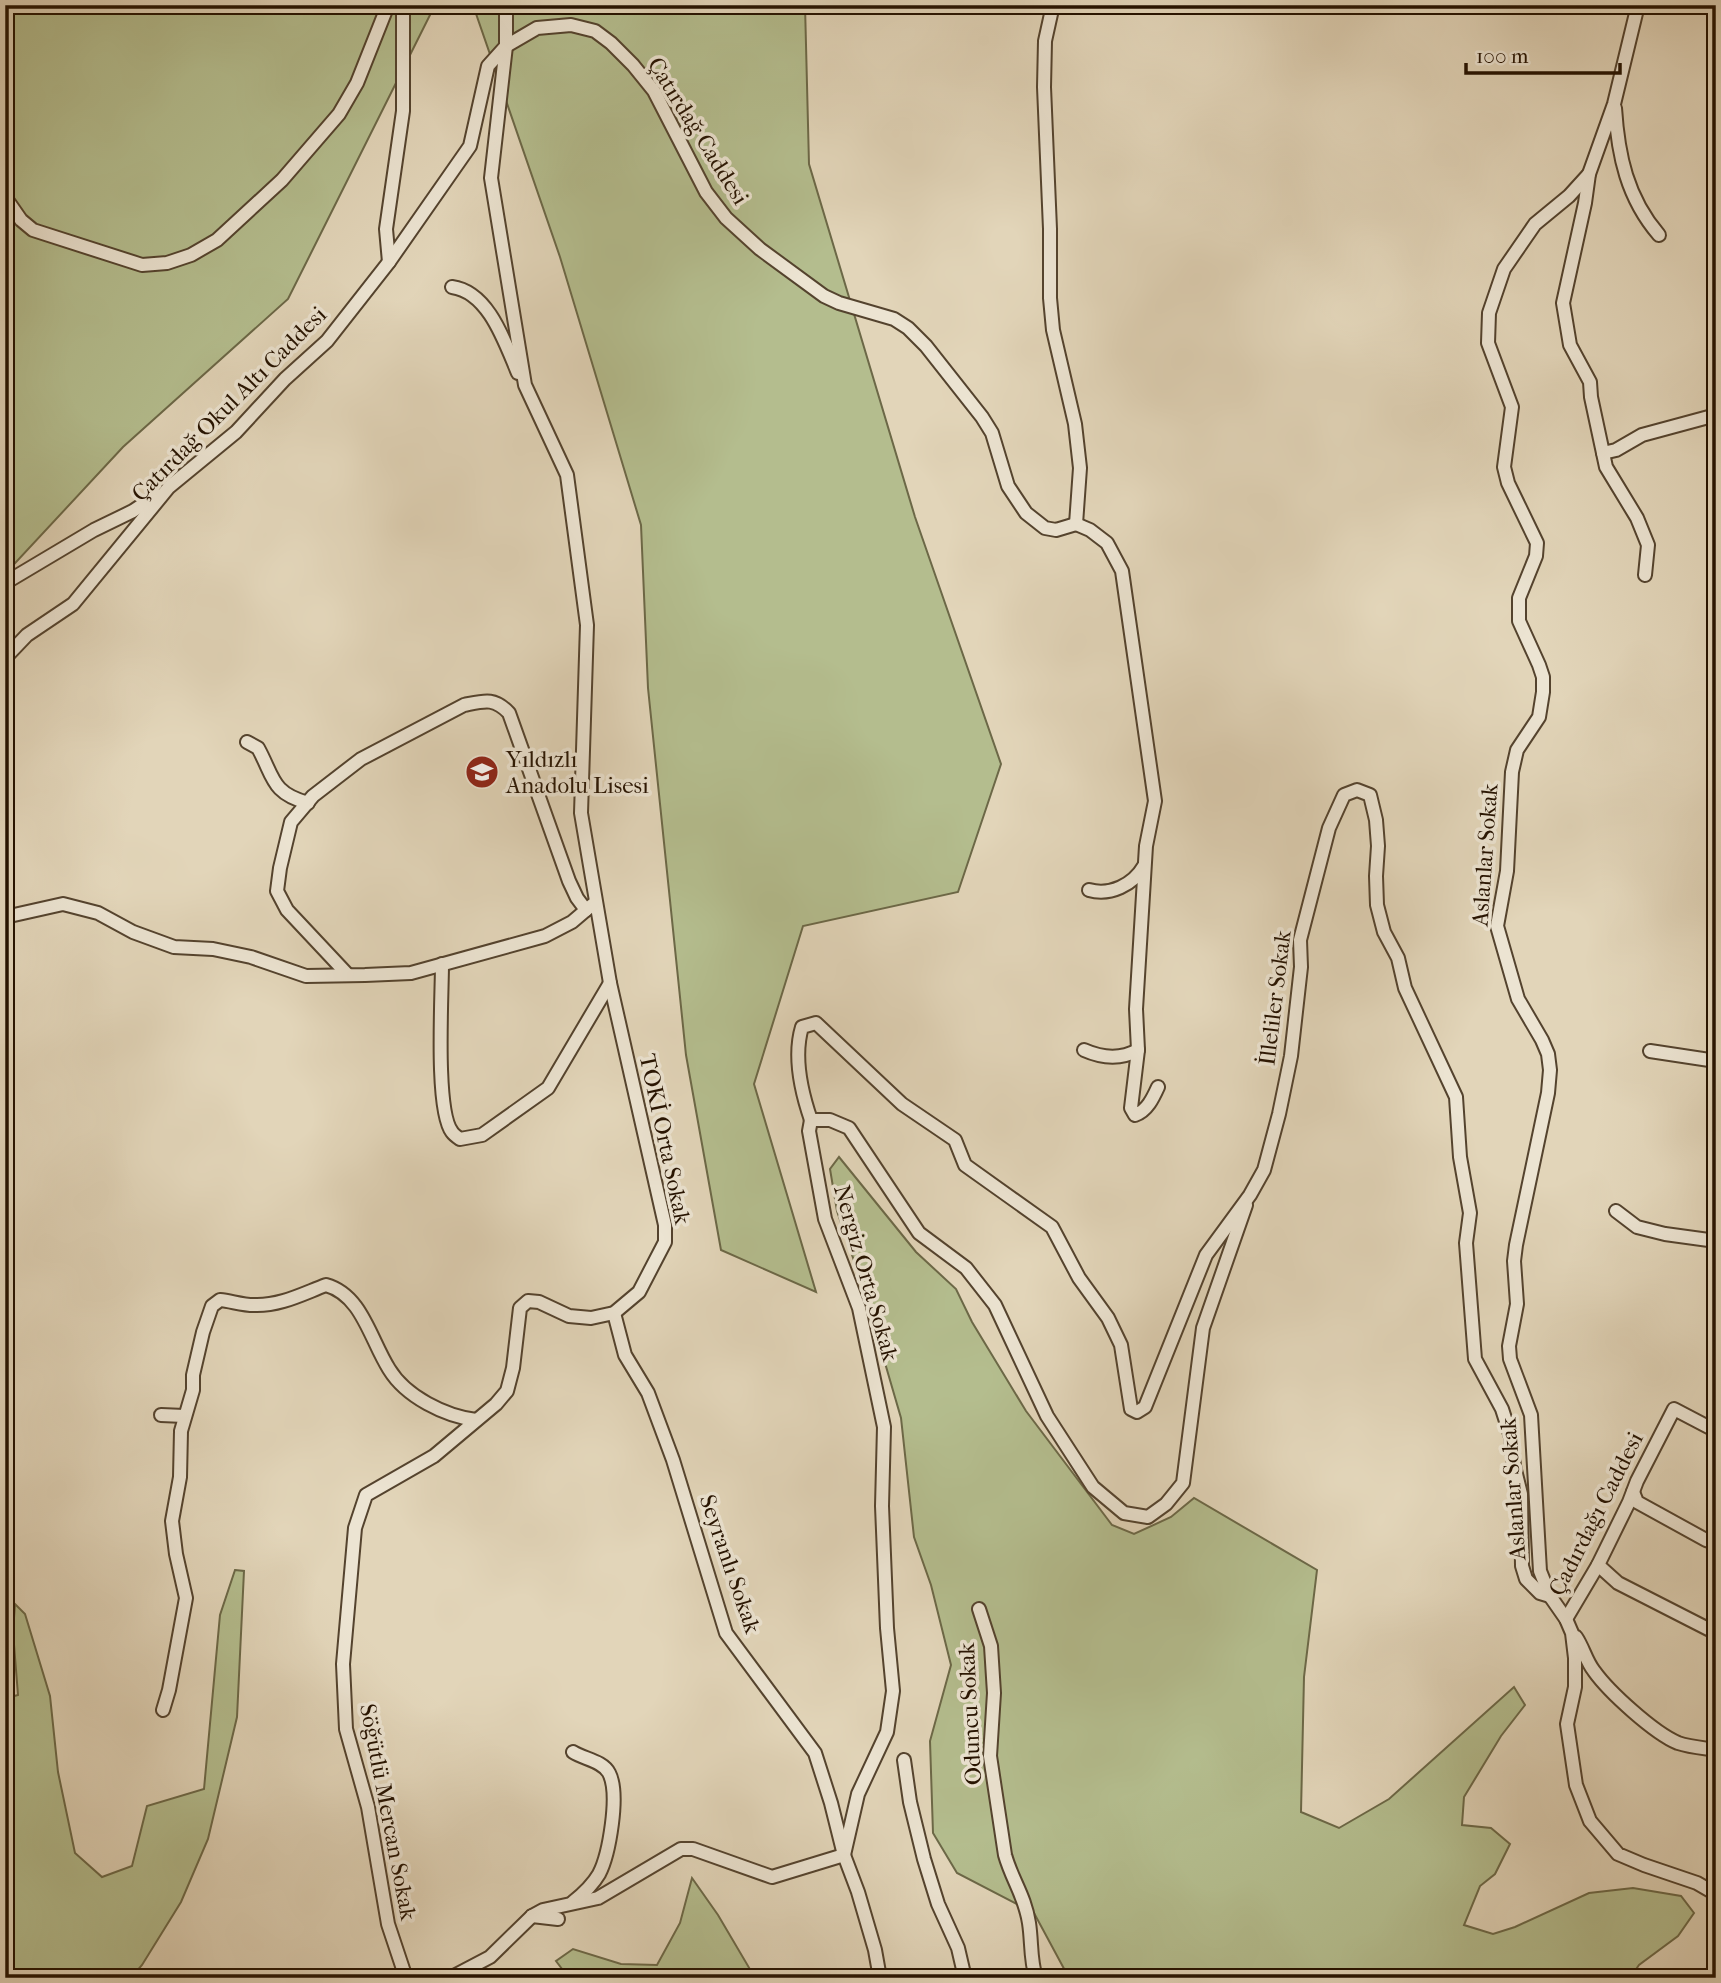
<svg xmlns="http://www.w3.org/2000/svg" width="1721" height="1983" font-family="'IM FELL French Canon',serif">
<rect width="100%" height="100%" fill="#e2d5b9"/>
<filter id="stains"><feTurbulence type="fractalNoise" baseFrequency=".00286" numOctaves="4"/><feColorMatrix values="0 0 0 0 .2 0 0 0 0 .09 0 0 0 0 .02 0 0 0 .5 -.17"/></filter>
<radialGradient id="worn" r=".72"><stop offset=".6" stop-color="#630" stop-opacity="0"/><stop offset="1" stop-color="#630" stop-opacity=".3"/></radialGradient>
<g fill="#b4bd8e" stroke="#6c6847" stroke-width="2">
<path d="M5,5H435L288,299L123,447L5,574Z"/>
<path d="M473,5H805L809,164L915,517L1001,764L958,892L803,926L754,1084L816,1292L721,1250L686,1055L648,688L641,525L560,257Z"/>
<path d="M839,1157L916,1252L956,1289L972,1322L1026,1411L1112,1525L1134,1534L1171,1517L1194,1498L1317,1570L1304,1677L1301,1812L1339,1828L1389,1799L1514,1687L1525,1705L1501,1736L1464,1797L1462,1825L1491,1828L1510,1844L1495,1874L1480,1886L1464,1925L1493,1934L1515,1927L1589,1893L1633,1888L1681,1896L1694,1913L1678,1936L1639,1965L1630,1978H1069L1034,1913L957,1873L933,1833L930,1741L951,1665L931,1585L914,1537L901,1418L862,1284L837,1211L830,1169Z"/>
<path d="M235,1570L244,1571L237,1717L208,1839L181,1902L142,1965L131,1978H5V1688L7,1698L18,1695L13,1632L15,1604L25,1614L50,1696L58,1772L75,1853L102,1877L132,1866L147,1806L204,1789L220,1615Z"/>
<path d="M692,1878L718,1915L751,1971L752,1978H569L556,1961L573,1949L621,1964L657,1965L680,1923Z"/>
</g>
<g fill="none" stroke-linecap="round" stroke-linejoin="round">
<defs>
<g id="minor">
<path d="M1053,5L1045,41L1044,87L1050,229V298L1053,330L1075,424L1080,468L1076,524"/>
<path d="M1638,5L1614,104L1589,174L1585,203L1563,303L1570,345L1590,382L1591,397L1606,467L1637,518L1648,545L1645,575"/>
<path d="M1615,108C1618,155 1627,198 1659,235"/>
<path d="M1589,174L1569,196L1535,224L1504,269L1489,313L1488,343L1512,407L1504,467L1508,483L1537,543L1536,556L1519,598V621L1539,665L1543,677V692L1539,717L1517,750L1512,772L1507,871L1497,926L1518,999L1542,1040L1548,1054L1550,1070L1548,1093L1516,1245L1514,1261L1517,1304L1509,1346L1510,1359L1531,1415L1540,1571L1550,1596L1566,1619L1572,1633L1575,1658V1687L1567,1724L1576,1785L1590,1821L1618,1854L1644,1865L1697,1883L1716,1894"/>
<path d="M5,197L21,220L33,230L142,265L167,263L191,255L217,240L282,180L339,114L357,83L388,5"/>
<path d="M389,262L386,229L403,111V5"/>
<path d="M452,287C489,292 505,343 518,373"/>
<path d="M1603,453L1616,450L1642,435L1716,415"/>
<path d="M1076,524L1090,530L1107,543L1122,571L1155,801L1146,846L1136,1009L1138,1050L1131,1108L1135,1115C1147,1111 1153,1098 1158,1087"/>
<path d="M5,583L94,530L133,511L157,495"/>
<path d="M5,658L27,635L73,604L169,487L236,432L285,379L327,341L389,262L470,146L488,66L506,46L537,28L571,25L595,31L611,43L633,65L654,91L706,192L726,218L760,249L824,296L839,303L894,319L908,328L926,346L982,417L992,433L1008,486L1026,513L1045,528L1056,530L1076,524"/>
<path d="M247,742L258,748C274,777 271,793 308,803"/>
<path d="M1089,890C1110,896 1133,885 1144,866"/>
<path d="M5,917L63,904L98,913L133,932L174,947L213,949L251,957L306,976L365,975L411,973L545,936L572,922L592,905"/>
<path d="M442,964C442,996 435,1110 452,1132C454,1135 457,1137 460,1139L482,1135L548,1088L610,983"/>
<path d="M348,975L287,910L277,891L280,868L291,822L313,796L361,759L464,705C484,701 494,697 509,713L569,881L577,898L586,910"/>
<path d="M1084,1050C1102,1058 1120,1060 1138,1050"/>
<path d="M1650,1051L1716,1061"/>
<path d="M811,1120C801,1091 793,1057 802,1027L816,1023L902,1104L955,1140L965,1165L1052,1227L1079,1278L1108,1318L1121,1345L1131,1409L1137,1412L1145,1407L1206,1255L1250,1195L1264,1170L1279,1114L1291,1056L1301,967L1300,940L1329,828L1344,795L1357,790L1370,795L1376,820L1378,846L1376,876L1377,905L1384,932L1398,958L1405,988L1456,1097L1460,1157L1470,1213L1466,1243L1475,1359L1502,1409L1511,1437L1514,1466L1521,1494L1522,1566L1526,1579L1540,1593L1550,1596"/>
<path d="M1616,1211L1637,1227L1665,1234L1716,1241"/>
<path d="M614,1313L625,1355L648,1393L673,1460L726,1633L815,1753L831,1803L844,1855L858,1892L875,1950L880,1978"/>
<path d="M161,1415L184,1416"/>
<path d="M1633,1492L1637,1502L1706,1540L1716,1543"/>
<path d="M1598,1565L1618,1583L1716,1633"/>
<path d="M979,1609L991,1646L994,1693L990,1756L1005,1855C1012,1880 1025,1896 1029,1923C1032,1942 1030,1959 1036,1978"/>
<path d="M1566,1619L1598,1565L1629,1502L1637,1481L1674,1409L1716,1431"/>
<path d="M1576,1637C1583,1647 1586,1661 1594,1671C1609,1692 1654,1733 1678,1743C1690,1747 1703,1748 1716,1750"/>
<path d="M163,1710L169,1690L186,1598L176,1554L172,1521L180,1477L181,1431L193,1390V1375L203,1332L212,1306L220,1300C231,1301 242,1305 254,1305C280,1306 302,1294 326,1285C362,1295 370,1339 389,1369C406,1397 445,1416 476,1420"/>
<path d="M573,1752C584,1759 603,1761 609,1773C620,1794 609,1855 599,1874C592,1886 583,1894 573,1902"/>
<path d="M904,1760L910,1802L924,1859L938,1904L958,1948L965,1978"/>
<path d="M844,1855L858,1794L887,1732L893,1691L887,1628L882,1506L884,1427L859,1308L825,1219L809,1131L811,1120H830L849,1128L919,1233L966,1268L995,1305L1047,1416L1093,1487L1124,1513L1148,1517L1166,1504L1183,1483L1203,1328L1246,1205"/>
<path d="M532,1916L558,1919"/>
<path d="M406,1978L388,1924L368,1807L346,1729L343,1664L355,1528L366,1495L434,1456L496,1404L507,1391L513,1368L520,1308L528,1301L539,1302L569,1316L591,1318L614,1313L639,1292L665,1242V1225L610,983L581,813L587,625L567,475L525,385L491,178L506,46V5"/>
<path d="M450,1978L490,1957L532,1916L543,1910L598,1898L681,1849H693L772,1877L844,1855"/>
</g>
</defs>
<use href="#minor" stroke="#54432e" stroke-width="16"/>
<use href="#minor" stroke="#ece4d2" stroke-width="12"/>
</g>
<defs>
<symbol id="school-disc" viewBox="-11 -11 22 22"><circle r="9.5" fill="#8f2418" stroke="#ece4d2"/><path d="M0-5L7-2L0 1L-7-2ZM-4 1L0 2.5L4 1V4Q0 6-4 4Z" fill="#fff"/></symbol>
</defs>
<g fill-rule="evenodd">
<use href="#school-disc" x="463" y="753" width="38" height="38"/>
</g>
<g text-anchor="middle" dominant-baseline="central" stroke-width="7" stroke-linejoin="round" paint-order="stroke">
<g font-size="23" fill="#251200" stroke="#ece4d2">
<text transform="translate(698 131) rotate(58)">Çatırdağ Caddesi</text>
<text transform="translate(229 404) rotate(-45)">Çatırdağ Okul Altı Caddesi</text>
<text transform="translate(1485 855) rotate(-86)">Aslanlar Sokak</text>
<text transform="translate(1275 998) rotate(-83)">İlleliler Sokak</text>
<text transform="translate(665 1139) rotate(78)">TOKİ Orta Sokak</text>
<text transform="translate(866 1273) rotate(74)">Nergiz Orta Sokak</text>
<text transform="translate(1513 1489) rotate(-94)">Aslanlar Sokak</text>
<text transform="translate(1596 1514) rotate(-63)">Çadırdağı Caddesi</text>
<text transform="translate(730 1564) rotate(71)">Seyranlı Sokak</text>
<text transform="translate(970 1714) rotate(-93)">Oduncu Sokak</text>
<text transform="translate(388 1812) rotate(79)">Söğütlü Mercan Sokak</text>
</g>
<g font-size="23" fill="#251200" stroke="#ece4d2" text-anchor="start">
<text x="506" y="759">Yıldızlı<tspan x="506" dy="26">Anadolu Lisesi</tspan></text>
</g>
</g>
<rect width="1721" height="1983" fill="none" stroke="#e2d5b9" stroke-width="28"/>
<rect x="7" y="7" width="1707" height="1969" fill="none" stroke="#251200" stroke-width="3.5"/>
<rect x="14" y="14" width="1693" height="1955" fill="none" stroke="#251200" stroke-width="2"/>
<path d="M1466 63v10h154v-10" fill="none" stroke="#251200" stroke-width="3.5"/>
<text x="1476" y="63" font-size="21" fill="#251200" stroke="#ece4d2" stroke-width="5" paint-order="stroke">100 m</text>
<rect width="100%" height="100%" filter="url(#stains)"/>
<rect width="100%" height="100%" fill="url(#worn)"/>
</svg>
